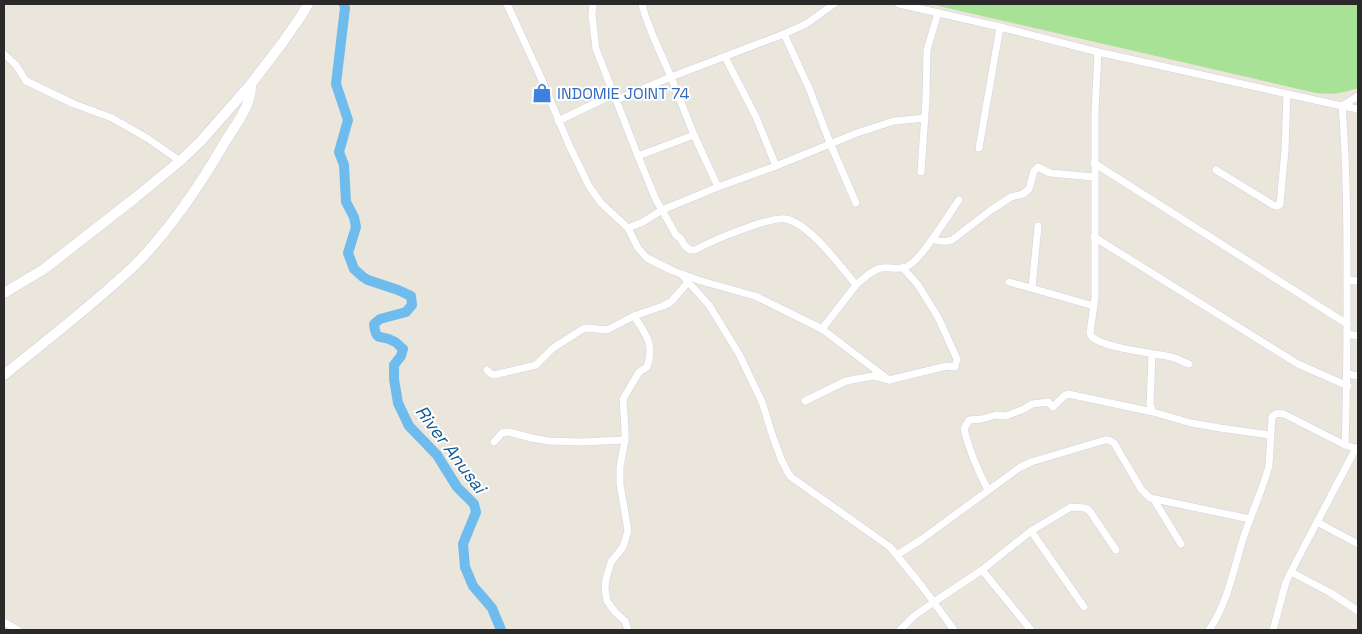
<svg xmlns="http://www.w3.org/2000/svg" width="1362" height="634" font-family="'Space Grotesk',sans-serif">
<rect width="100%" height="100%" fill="#ebe6db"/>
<path fill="#a7e297" d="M930,4H1358V88C1342,93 1333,95 1316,93Z"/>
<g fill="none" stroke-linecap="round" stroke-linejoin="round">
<path stroke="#6ebbee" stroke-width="10" d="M344,4L345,8L336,84L348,120L339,152L344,165L346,202L354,217L356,227L348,253L354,269L363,277L368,280L398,290L411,296L412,305L406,312L380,319L374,324C376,343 381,334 393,341C397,342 400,347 403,349L401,356L394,365V379L398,403L409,426L437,455L457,487L474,504L476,512L463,544L465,567L473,586L492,608L501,630"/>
<defs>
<g id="street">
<path d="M507,4L542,80L569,145L589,186L601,203L628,228L638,248L647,258L673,271L701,281L755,296L822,329L889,380"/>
<path d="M593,4L592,15L596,49L638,156L656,200L662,210L643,222L628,228"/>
<path d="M642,4L645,15L653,36L671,77L694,135L718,187"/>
<path d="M899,4L1000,27L1098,52L1342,106L1358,96"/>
<path d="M784,34L809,88L830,143L856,203"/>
<path d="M1098,52L1095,111V297L1090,333L1092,337C1103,348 1154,353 1171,357C1177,358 1183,362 1189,364"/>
<path d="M4,54L16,65L26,81L74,104L112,118L147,138L180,161"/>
<path d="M725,57L756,117L776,166"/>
<path d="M558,121L610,96L616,100L671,77L784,34L806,24L834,4"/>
<path d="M979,148L1000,27"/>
<path d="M638,156L694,135"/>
<path d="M1094,163L1347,324"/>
<path d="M1216,170L1273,205L1277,206L1279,205L1280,204L1285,150L1287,94"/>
<path d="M921,172L926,99L927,50L938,13"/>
<path d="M1094,237L1298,364L1348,386"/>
<path d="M932,239C938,241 945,243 952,240L991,210L1011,197L1023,194L1029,189L1034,171L1038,167L1050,173L1094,177"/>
<path d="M681,274L709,305L739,354L762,402L772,434L781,459L787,471L791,477L890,547L921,585L954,630"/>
<path d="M1347,280L1358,281"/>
<path d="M1009,282L1094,306"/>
<path d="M856,285C841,267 810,224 786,219C770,216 711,241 695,250H690L684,245L681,239L676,235L662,210L718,187L776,166L857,133L894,121L925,118"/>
<path d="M1032,288L1038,226"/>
<path d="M822,329L856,285C863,279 873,269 882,268C890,267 898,270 906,267C921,261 948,215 959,200"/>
<path d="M1347,334L1358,336"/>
<path d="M1152,354L1150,405L1153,412L1191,423L1220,428L1270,435"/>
<path d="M487,370L491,374L494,375L536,365L553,348L583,329L587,328L607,330L634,316L663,306L671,302L688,282"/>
<path d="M1348,374L1358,376"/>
<path d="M805,401L846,381L873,376L889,380L947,366L955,367L957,359L938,317L918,285L903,268"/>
<path d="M494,442L502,433L509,432L531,438L549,441L581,442L625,440"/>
<path d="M1345,445C1347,393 1347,341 1347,289C1347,228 1347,167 1342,106L1358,109"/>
<path d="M988,490C978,471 969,450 964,429L969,420L982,419L996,415L1006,416L1024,409L1032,404L1048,402L1053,407L1064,396L1068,394L1153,412"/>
<path d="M1154,500L1181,544"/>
<path d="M1317,522L1358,544"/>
<path d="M1031,531L1084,607"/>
<path d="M897,555L922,539L1019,468L1031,462L1105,440H1109L1114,443L1141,489L1150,498L1250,519"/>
<path d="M982,570L1031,630"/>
<path d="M1291,572L1331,593L1358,611"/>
<path d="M4,622L18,630"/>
<path d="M628,630L625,621L615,612L607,601L605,589L606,579L611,562L623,547L628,531L620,484V467L625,440V429L623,399L639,372L647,367C655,345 646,334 634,316"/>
<path d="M900,630L914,616L934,602L982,570L1031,531L1071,507L1085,508L1089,510L1116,550"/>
<path d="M1209,630C1228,602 1233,571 1243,539C1250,517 1260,495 1267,473L1269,465L1272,417C1275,413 1278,413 1284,414L1345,445L1358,449"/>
<path d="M1273,630L1286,582L1295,564L1356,448"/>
</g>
<g id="secondary">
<path d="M4,293L44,269L135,198L180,161L201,141L251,84L283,42L301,16L308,4"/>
<path d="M4,375C48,339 94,304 135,265C171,229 200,185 225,142C236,124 252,105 251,84"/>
</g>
</defs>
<use href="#street" stroke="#d0d1e2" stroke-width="8"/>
<use href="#secondary" stroke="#d0d1e2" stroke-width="11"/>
<use href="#street" stroke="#fff" stroke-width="7"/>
<use href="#secondary" stroke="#fff" stroke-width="10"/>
</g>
<defs>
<symbol id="shop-bare" viewBox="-9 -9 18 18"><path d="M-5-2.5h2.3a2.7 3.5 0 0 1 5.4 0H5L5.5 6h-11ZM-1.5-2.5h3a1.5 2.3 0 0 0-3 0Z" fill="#3f7fe0" stroke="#fff" stroke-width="2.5" paint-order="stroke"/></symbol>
</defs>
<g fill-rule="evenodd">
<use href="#shop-bare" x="528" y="79" width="28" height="28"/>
</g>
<g text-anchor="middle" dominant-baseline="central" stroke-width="4" stroke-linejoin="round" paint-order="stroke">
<g font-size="16" fill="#366cbe" stroke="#fff" text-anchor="start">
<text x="557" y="93">INDOMIE JOINT 74</text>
</g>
<g font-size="18" font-style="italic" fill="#0e5799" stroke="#fff">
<text transform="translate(451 449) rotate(53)">River Anusai</text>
</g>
</g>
<rect width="1362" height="634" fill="none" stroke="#292929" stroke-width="10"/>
</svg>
